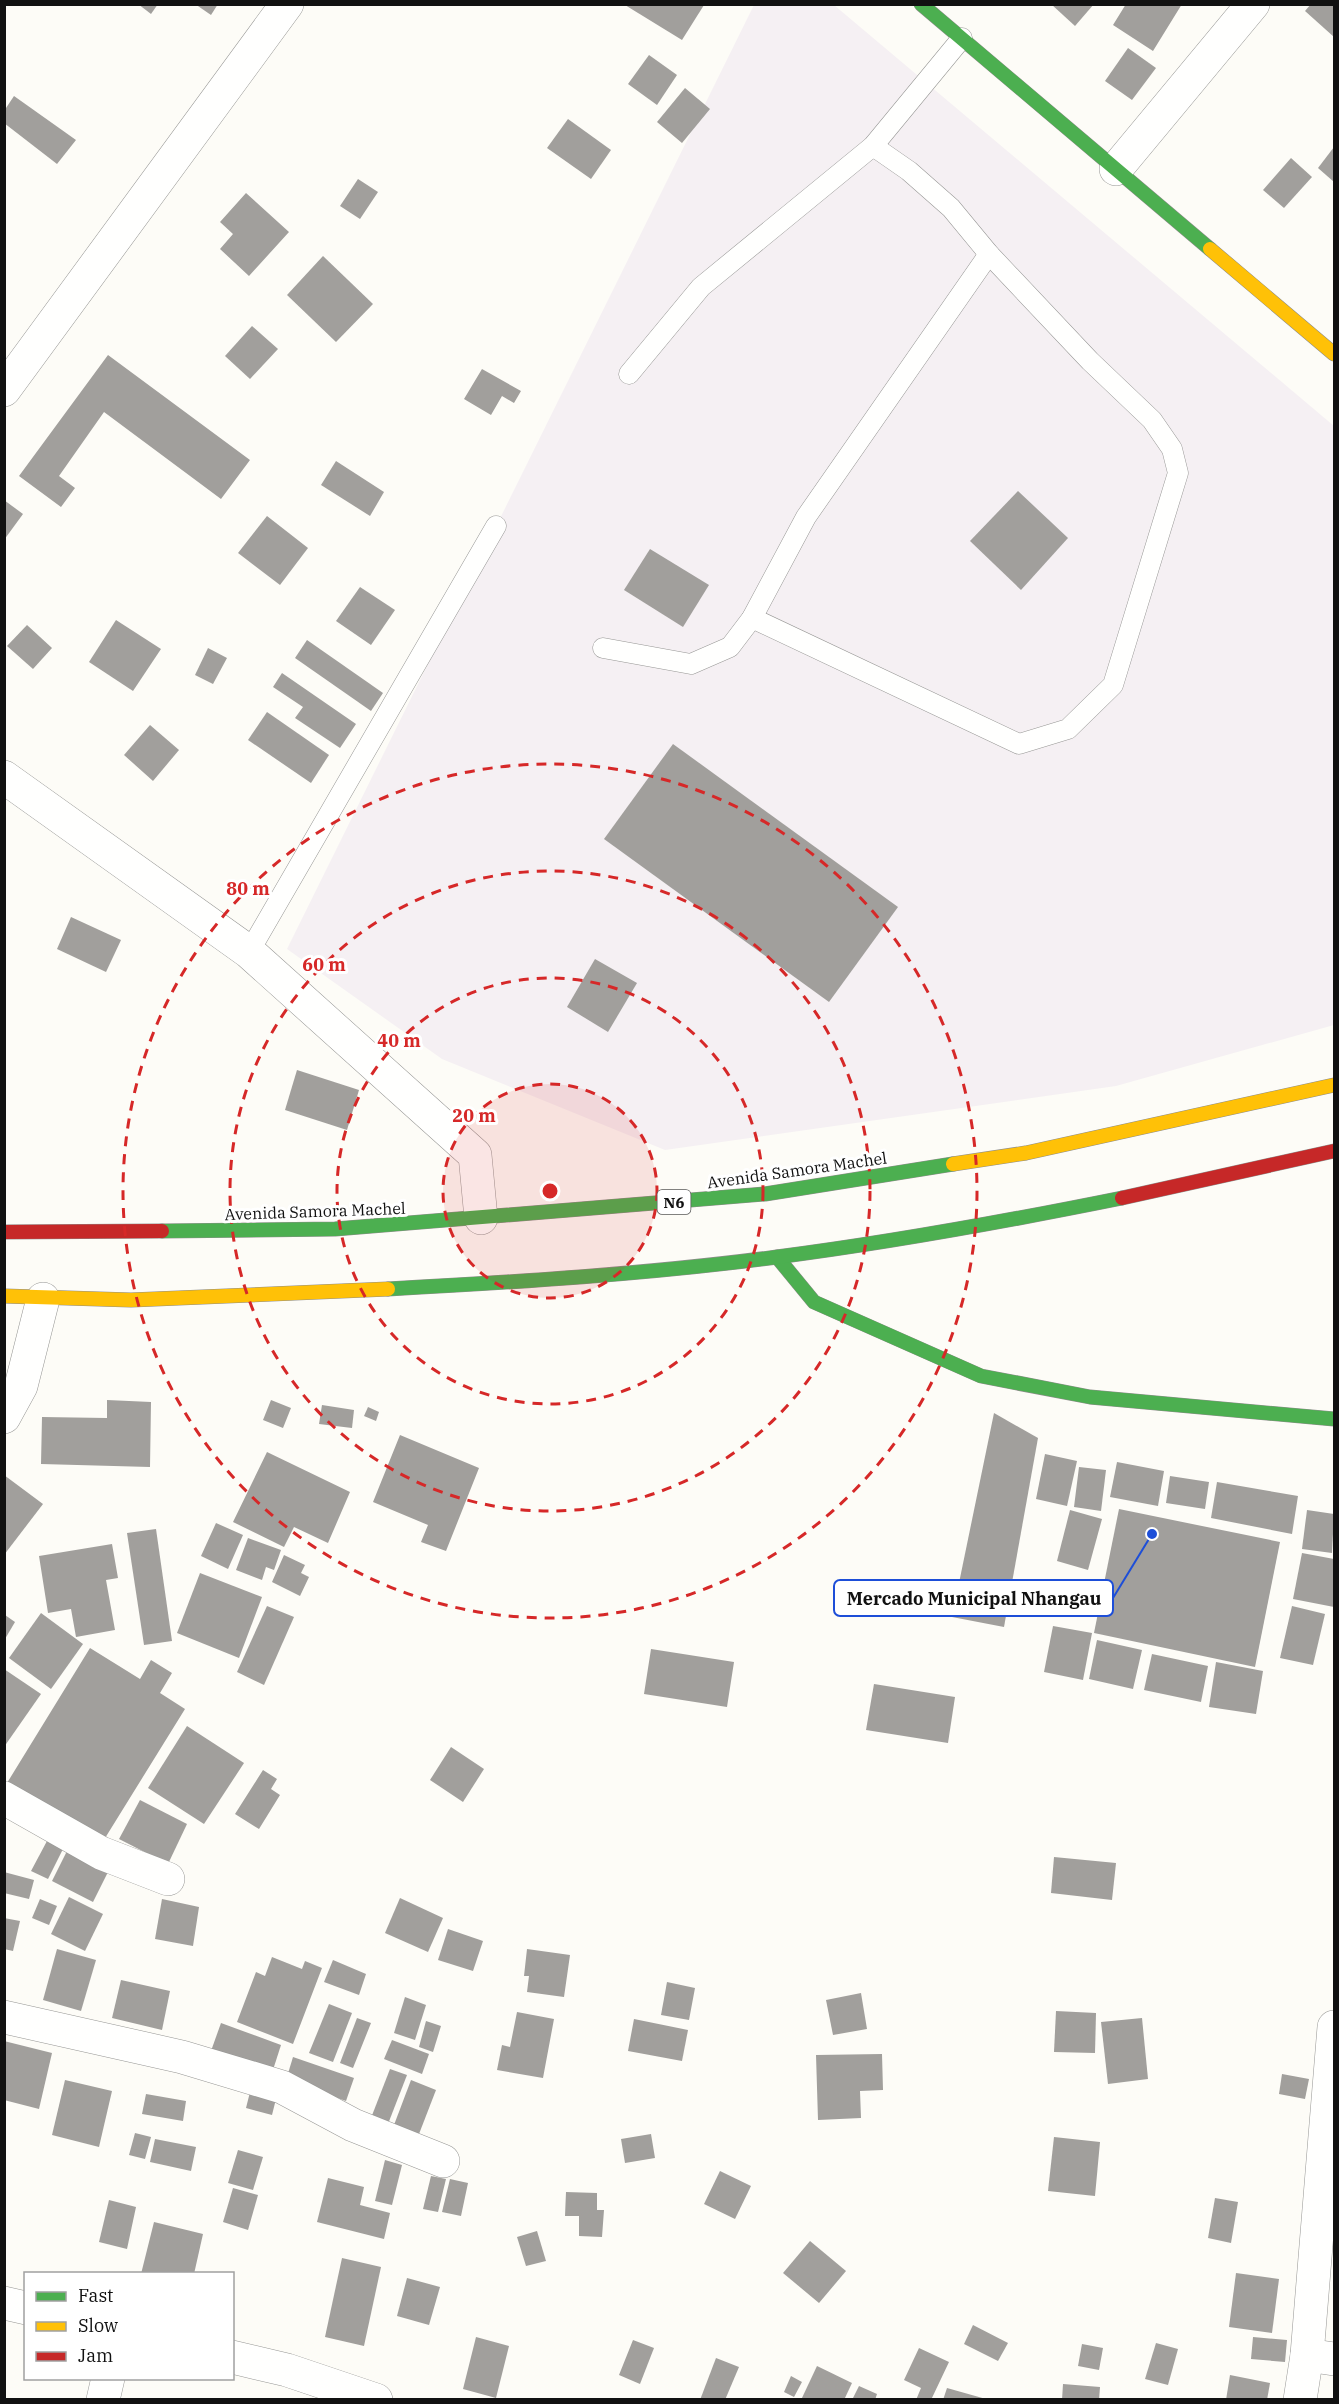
<svg xmlns="http://www.w3.org/2000/svg" width="1339" height="2404" font-family="'IBM Plex Serif',serif">
<rect width="100%" height="100%" fill="#fdfcf7"/>
<path fill="#f5f0f3" d="M754,5H834L1334,426V1025L1116,1086L665,1150L442,1059L287,949Z"/>
<g fill="#a19f9c">
<path d="M138,4H158L151,14Z"/>
<path d="M195,4H218L211,15Z"/>
<path d="M1051,4H1094L1075,26Z"/>
<path d="M1126,4L1138,5L1182,4L1153,51L1113,25Z"/>
<path d="M1311,4H1334V37L1305,11Z"/>
<path d="M625,5H704L682,40Z"/>
<path d="M1128,48L1156,68L1132,100L1105,81Z"/>
<path d="M649,55L677,75L657,105L628,84Z"/>
<path d="M685,88L710,109L682,143L657,122Z"/>
<path d="M14,96L76,140L57,164L4,123V111Z"/>
<path d="M568,119L611,150L591,179L547,148Z"/>
<path d="M1334,147V182L1318,168Z"/>
<path d="M1291,158L1312,177L1284,208L1263,190Z"/>
<path d="M358,179L378,192L360,219L340,206Z"/>
<path d="M246,193L289,232L249,276L220,249L233,234L220,222Z"/>
<path d="M323,256L373,304L336,342L287,295Z"/>
<path d="M252,326L278,349L250,379L225,356Z"/>
<path d="M108,355L250,460L221,499L104,412L59,476L75,488L61,507L19,476Z"/>
<path d="M482,369L521,391L514,403L502,396L491,415L464,399Z"/>
<path d="M336,461L384,492L370,516L321,485Z"/>
<path d="M1018,491L1068,538L1021,590L970,541Z"/>
<path d="M4,500L23,514L4,540Z"/>
<path d="M267,516L308,548L280,585L238,553Z"/>
<path d="M650,549L709,585L683,627L624,590Z"/>
<path d="M360,587L395,610L371,645L336,621Z"/>
<path d="M116,620L161,649L133,691L89,662Z"/>
<path d="M27,625L52,648L33,669L7,646Z"/>
<path d="M307,640L383,693L371,711L295,658Z"/>
<path d="M208,648L227,658L213,684L195,675Z"/>
<path d="M282,673L356,724L340,748L295,718L303,707L273,687Z"/>
<path d="M267,712L329,755L311,783L248,740Z"/>
<path d="M150,725L179,750L153,781L124,755Z"/>
<path d="M673,744L898,907L829,1002L604,839Z"/>
<path d="M71,917L121,940L106,972L57,949Z"/>
<path d="M595,959L637,983L608,1032L567,1007Z"/>
<path d="M297,1070L359,1090L347,1130L285,1110Z"/>
<path d="M107,1400L151,1402L150,1467L41,1464L42,1417L107,1418Z"/>
<path d="M271,1400L291,1408L283,1428L263,1420Z"/>
<path d="M322,1405L354,1410L352,1428L319,1424Z"/>
<path d="M368,1407L379,1412L376,1421L364,1416Z"/>
<path d="M994,1413L1038,1438L1004,1627L952,1617Z"/>
<path d="M400,1435L479,1468L446,1551L421,1542L428,1525L373,1502Z"/>
<path d="M267,1452L350,1492L328,1543L294,1527L284,1547L233,1522Z"/>
<path d="M1045,1454L1077,1461L1067,1506L1036,1499Z"/>
<path d="M1117,1462L1164,1471L1158,1506L1110,1497Z"/>
<path d="M1079,1467L1106,1470L1101,1511L1074,1507Z"/>
<path d="M4,1475L43,1504L4,1555Z"/>
<path d="M1170,1476L1209,1482L1205,1509L1166,1503Z"/>
<path d="M1217,1482L1298,1496L1292,1534L1211,1518Z"/>
<path d="M1119,1509L1280,1542L1255,1667L1094,1633Z"/>
<path d="M1070,1510L1102,1519L1088,1570L1057,1561Z"/>
<path d="M1307,1510L1334,1514L1332,1553L1302,1549Z"/>
<path d="M216,1523L243,1535L228,1569L201,1556Z"/>
<path d="M156,1529L172,1641L144,1645L127,1533Z"/>
<path d="M248,1538L281,1550L274,1570L266,1567L262,1580L236,1570Z"/>
<path d="M112,1544L118,1578L106,1580L115,1630L76,1637L71,1609L48,1613L39,1556Z"/>
<path d="M1302,1553L1334,1559V1607L1293,1599Z"/>
<path d="M284,1555L305,1565L301,1573L309,1577L300,1596L272,1582Z"/>
<path d="M200,1573L262,1597L239,1658L177,1633Z"/>
<path d="M267,1606L294,1617L264,1685L237,1672Z"/>
<path d="M1292,1606L1325,1614L1313,1665L1280,1658Z"/>
<path d="M41,1613L83,1644L51,1689L9,1658Z"/>
<path d="M5,1615L15,1622L5,1639Z"/>
<path d="M1053,1626L1092,1633L1083,1680L1044,1672Z"/>
<path d="M1097,1640L1142,1650L1133,1689L1089,1679Z"/>
<path d="M90,1648L140,1679L151,1660L172,1673L160,1693L185,1709L102,1843L7,1783Z"/>
<path d="M651,1649L734,1662L727,1707L644,1694Z"/>
<path d="M1152,1654L1208,1666L1201,1702L1144,1690Z"/>
<path d="M1216,1662L1263,1671L1256,1714L1209,1707Z"/>
<path d="M4,1669L41,1694L4,1747Z"/>
<path d="M874,1684L955,1697L948,1743L866,1730Z"/>
<path d="M187,1726L244,1763L204,1824L148,1788Z"/>
<path d="M451,1747L484,1769L463,1802L430,1780Z"/>
<path d="M263,1770L277,1779L271,1789L280,1795L259,1829L235,1814Z"/>
<path d="M140,1800L187,1824L168,1864L119,1839Z"/>
<path d="M47,1841L63,1849L48,1879L31,1871Z"/>
<path d="M68,1849L109,1870L93,1902L52,1881Z"/>
<path d="M1054,1857L1116,1863L1112,1900L1051,1893Z"/>
<path d="M4,1872L34,1880L29,1899L4,1893Z"/>
<path d="M69,1897L103,1914L85,1951L51,1934Z"/>
<path d="M400,1898L443,1918L428,1952L385,1933Z"/>
<path d="M40,1899L57,1906L49,1925L32,1918Z"/>
<path d="M162,1899L199,1907L193,1946L155,1939Z"/>
<path d="M4,1918L20,1921L13,1951L4,1949Z"/>
<path d="M448,1929L483,1941L473,1971L438,1960Z"/>
<path d="M57,1949L96,1960L81,2011L43,2000Z"/>
<path d="M527,1949L570,1955L564,1997L527,1992L529,1976H524Z"/>
<path d="M272,1957L302,1969L305,1961L322,1968L293,2044L237,2022L256,1972L265,1976Z"/>
<path d="M333,1960L366,1974L359,1995L324,1982Z"/>
<path d="M121,1980L170,1991L162,2030L112,2018Z"/>
<path d="M667,1982L695,1988L689,2020L661,2015Z"/>
<path d="M861,1993L867,2029L833,2035L826,2000Z"/>
<path d="M405,1997L426,2005L415,2040L394,2033Z"/>
<path d="M329,2004L352,2013L333,2062L309,2053Z"/>
<path d="M1056,2011L1096,2013L1095,2053L1054,2052Z"/>
<path d="M517,2012L554,2019L543,2078L497,2070L502,2045L510,2047Z"/>
<path d="M357,2018L371,2023L353,2068L340,2063Z"/>
<path d="M1142,2018L1148,2079L1108,2084L1101,2022Z"/>
<path d="M634,2019L688,2030L682,2061L628,2051Z"/>
<path d="M426,2021L441,2026L433,2052L419,2047Z"/>
<path d="M221,2023L281,2045L272,2073L211,2051Z"/>
<path d="M392,2040L429,2054L422,2074L384,2059Z"/>
<path d="M4,2041L52,2053L39,2109L4,2100Z"/>
<path d="M882,2054L883,2090L860,2091L861,2118L818,2120L816,2055Z"/>
<path d="M293,2057L354,2078L346,2101L286,2080Z"/>
<path d="M390,2069L407,2075L388,2124L371,2118Z"/>
<path d="M1282,2074L1309,2079L1305,2099L1279,2094Z"/>
<path d="M65,2080L112,2091L99,2147L52,2135Z"/>
<path d="M411,2080L436,2090L419,2134L394,2125Z"/>
<path d="M251,2088L277,2095L272,2115L246,2108Z"/>
<path d="M146,2094L186,2101L183,2121L142,2114Z"/>
<path d="M135,2133L151,2137L145,2159L129,2155Z"/>
<path d="M651,2134L655,2158L625,2163L621,2139Z"/>
<path d="M1054,2137L1100,2142L1095,2196L1048,2191Z"/>
<path d="M155,2139L196,2147L191,2171L150,2162Z"/>
<path d="M238,2150L263,2157L253,2190L228,2183Z"/>
<path d="M385,2160L402,2165L392,2205L375,2201Z"/>
<path d="M720,2171L751,2186L735,2219L704,2204Z"/>
<path d="M431,2176L446,2179L438,2212L423,2209Z"/>
<path d="M328,2178L364,2187L360,2205L390,2213L384,2239L317,2222Z"/>
<path d="M450,2179L468,2183L461,2216L442,2212Z"/>
<path d="M233,2188L258,2195L248,2230L223,2222Z"/>
<path d="M566,2192L597,2193V2210H604L602,2237L579,2236V2216H565Z"/>
<path d="M1215,2198L1238,2202L1231,2243L1208,2238Z"/>
<path d="M109,2200L136,2207L127,2249L99,2242Z"/>
<path d="M154,2222L203,2234L194,2274H141Z"/>
<path d="M537,2231L546,2261L526,2266L517,2237Z"/>
<path d="M810,2241L846,2271L819,2303L783,2273Z"/>
<path d="M342,2258L381,2267L364,2346L325,2337Z"/>
<path d="M1236,2273L1279,2279L1272,2333L1229,2327Z"/>
<path d="M407,2278L440,2287L429,2325L397,2316Z"/>
<path d="M973,2325L1008,2343L998,2361L964,2344Z"/>
<path d="M476,2337L509,2346L496,2398L463,2389Z"/>
<path d="M1253,2337L1287,2340L1285,2362L1251,2359Z"/>
<path d="M633,2340L654,2348L640,2384L619,2375Z"/>
<path d="M1156,2343L1178,2349L1168,2385L1145,2379Z"/>
<path d="M1082,2344L1103,2348L1099,2370L1078,2366Z"/>
<path d="M919,2348L949,2362L931,2400H916L921,2388L904,2380Z"/>
<path d="M716,2358L739,2367L725,2400H700Z"/>
<path d="M817,2366L852,2383L844,2400H801Z"/>
<path d="M1230,2375L1270,2383L1267,2400H1226Z"/>
<path d="M791,2376L802,2382L794,2397L784,2392Z"/>
<path d="M1063,2384L1100,2387L1099,2400H1062Z"/>
<path d="M859,2386L877,2394L875,2400H852Z"/>
<path d="M947,2388L986,2399V2400H943Z"/>
</g>
<g fill="none" stroke-linecap="round" stroke-linejoin="round">
<defs>
<g id="lane">
<path d="M629,374L701,287L873,146L962,38"/>
<path d="M752,618L1019,744L1068,729L1113,685L1178,473L1172,449L1152,420L1090,361L989,254L951,208L909,171L873,146"/>
<path d="M603,648L691,664L730,647L752,618L806,517L989,254"/>
<path d="M249,952L496,526"/>
</g>
<g id="street">
<path d="M1116,169L1253,4"/>
<path d="M4,390L287,4"/>
<path d="M4,777L249,952L475,1155L481,1218"/>
<path d="M4,1417L21,1386L43,1299"/>
<path d="M4,1798L101,1853L168,1879"/>
<path d="M4,2017L182,2057L282,2087L353,2125L443,2161"/>
<path d="M4,2303L26,2308"/>
<path d="M1307,2355L1334,2359"/>
<path d="M232,2357L287,2370L376,2400"/>
<path d="M103,2400L108,2378"/>
<path d="M1300,2400L1307,2355L1334,2027"/>
</g>
<g id="fast">
<path d="M921,4L1210,249"/>
<path d="M162,1231L335,1229L765,1194L953,1164"/>
<path d="M777,1257L814,1302L981,1376L1090,1397L1334,1419"/>
<path d="M388,1289C518,1282 648,1274 777,1257C893,1242 1008,1221 1122,1198"/>
</g>
<g id="slow">
<path d="M1210,249L1334,354"/>
<path d="M953,1164L1026,1153L1334,1085"/>
<path d="M4,1296L131,1300L388,1289"/>
</g>
<g id="jam">
<path d="M1122,1198L1334,1151"/>
<path d="M4,1232L162,1231"/>
</g>
</defs>
<use href="#lane" stroke="#979795" stroke-width="21"/>
<use href="#street" stroke="#979795" stroke-width="34"/>
<use href="#fast" stroke="#8e8d8b" stroke-width="15"/>
<use href="#slow" stroke="#8e8d8b" stroke-width="15"/>
<use href="#jam" stroke="#8e8d8b" stroke-width="15"/>
<use href="#lane" stroke="#fffffe" stroke-width="20"/>
<use href="#street" stroke="#fffffe" stroke-width="33"/>
<use href="#fast" stroke="#4caf50" stroke-width="14"/>
<use href="#slow" stroke="#ffc107" stroke-width="14"/>
<use href="#jam" stroke="#c62828" stroke-width="14"/>
</g>
<circle cx="550" cy="1191" r="107" fill="#d62828" fill-opacity=".12"/>
<g fill="none" stroke="#d62828" stroke-width="3" stroke-dasharray="10 8">
<circle cx="550" cy="1191" r="107"/>
<circle cx="550" cy="1191" r="213"/>
<circle cx="550" cy="1191" r="320"/>
<circle cx="550" cy="1191" r="427"/>
</g>
<g text-anchor="middle" dominant-baseline="central" stroke-width="6" stroke-linejoin="round" paint-order="stroke">
<rect fill="#fff" stroke="#585858" stroke-width="1.5" x="657.5" y="1190" width="33" height="24" rx="4.5"/>
<g font-size="15" font-weight="bold" fill="#111">
<text x="674" y="1202">N6</text>
</g>
<g font-size="16" fill="#111" stroke="#fff">
<text transform="translate(797 1170) rotate(-8)">Avenida Samora Machel</text>
<text transform="translate(315 1211) rotate(-2)">Avenida Samora Machel</text>
</g>
</g>
<circle cx="550" cy="1191" r="9" fill="#d62828" stroke="#fff" stroke-width="3"/>
<g font-size="18" text-anchor="middle" font-weight="bold" fill="#d62828" stroke="#fff" stroke-width="6" stroke-linejoin="round" paint-order="stroke">
<text x="248" y="895">80 m</text>
<text x="324" y="971">60 m</text>
<text x="399" y="1047">40 m</text>
<text x="474" y="1122">20 m</text>
</g>
<path fill="none" stroke="#1d4ed8" stroke-width="2" d="M1152 1534L1113 1598"/>
<circle fill="#1d4ed8" stroke="#fff" stroke-width="2" cx="1152" cy="1534" r="6"/>
<rect fill="#fff" stroke="#1d4ed8" stroke-width="2" x="834" y="1580" width="279" height="36" rx="6"/>
<g font-size="18" text-anchor="middle" font-weight="bold" fill="#111">
<text x="974" y="1605">Mercado Municipal Nhangau</text>
</g>
<rect width="1339" height="2404" fill="none" stroke="#111111" stroke-width="12"/>
<rect x="24" y="2272" width="210" height="108" fill="#ffffff" stroke="#a0a0a0" stroke-width="1.5"/>
<rect x="36" y="2292" width="30" height="9" fill="#4caf50" stroke="#a0a0a0" stroke-width="1.5"/>
<text x="78" y="2302" font-size="18" fill="#111111">Fast</text>
<rect x="36" y="2322" width="30" height="9" fill="#ffc107" stroke="#a0a0a0" stroke-width="1.5"/>
<text x="78" y="2332" font-size="18" fill="#111111">Slow</text>
<rect x="36" y="2352" width="30" height="9" fill="#c62828" stroke="#a0a0a0" stroke-width="1.5"/>
<text x="78" y="2362" font-size="18" fill="#111111">Jam</text>
</svg>
